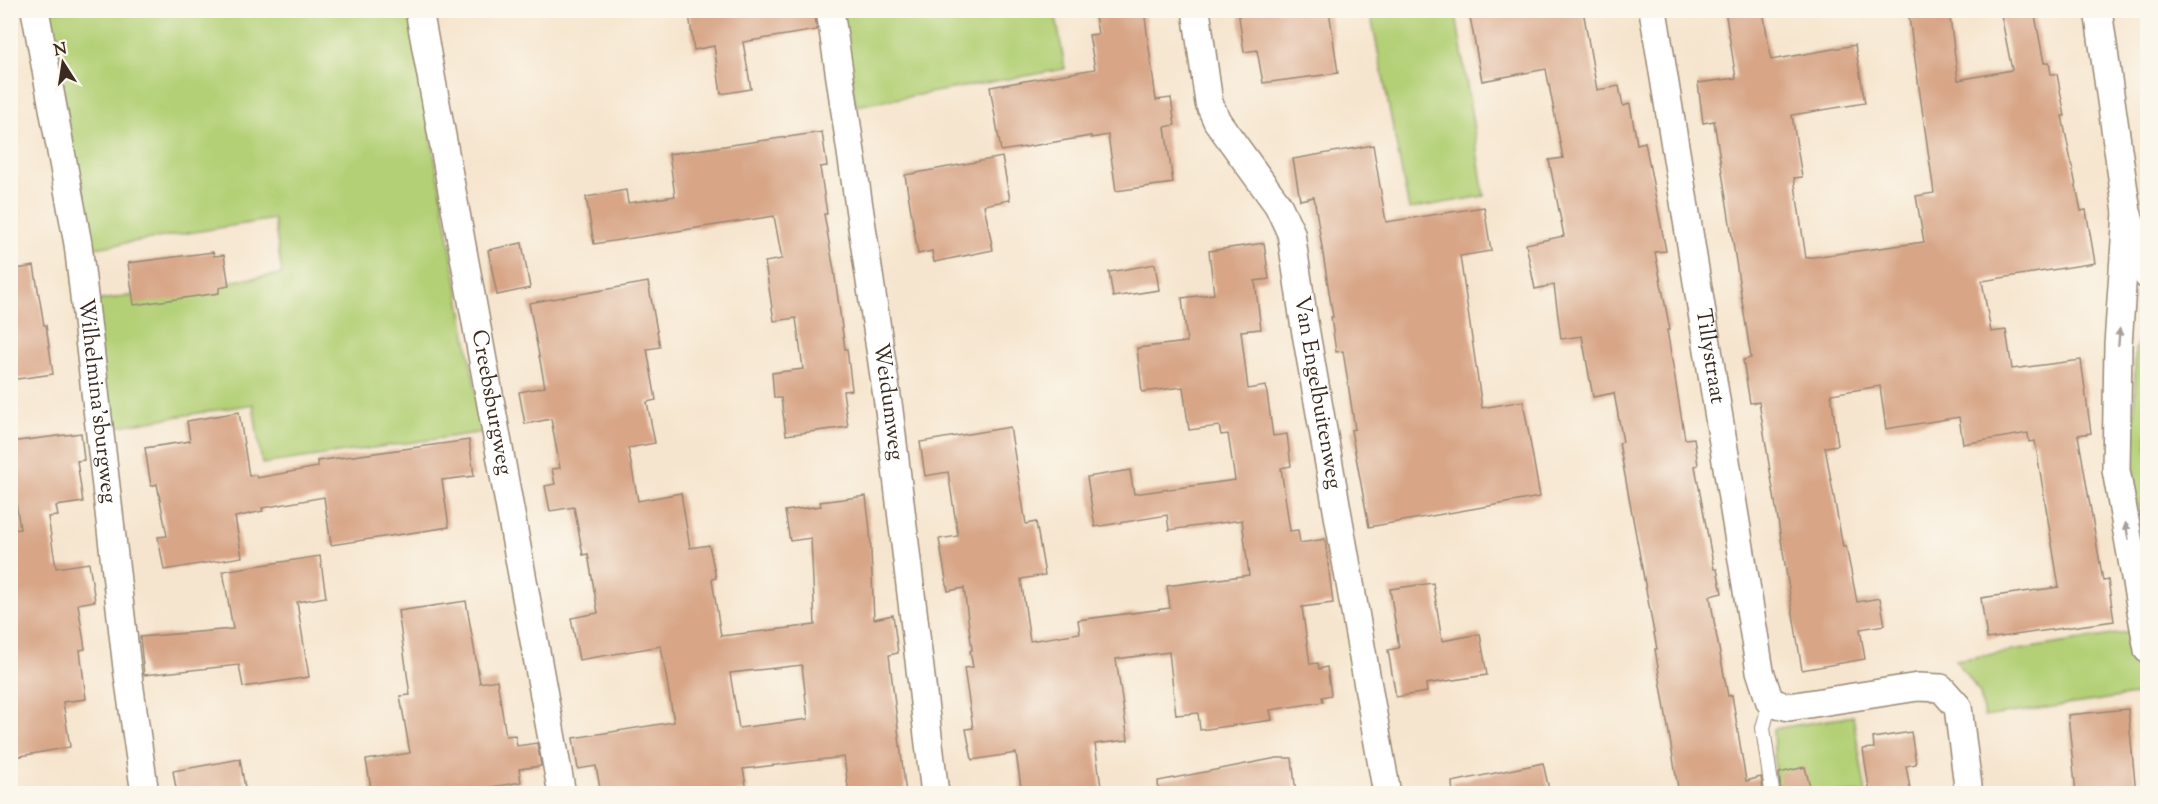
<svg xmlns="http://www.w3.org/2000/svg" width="2158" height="804" font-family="'Sorts Mill Goudy',serif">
<rect width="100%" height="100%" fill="#fbf7ec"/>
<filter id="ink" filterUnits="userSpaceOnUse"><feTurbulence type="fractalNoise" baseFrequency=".0167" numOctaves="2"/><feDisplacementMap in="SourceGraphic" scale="12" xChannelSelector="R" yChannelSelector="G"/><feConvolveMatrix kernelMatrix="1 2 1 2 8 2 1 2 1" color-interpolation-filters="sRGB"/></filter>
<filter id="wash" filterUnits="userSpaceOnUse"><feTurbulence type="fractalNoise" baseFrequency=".008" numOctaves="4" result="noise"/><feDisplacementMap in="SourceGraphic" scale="24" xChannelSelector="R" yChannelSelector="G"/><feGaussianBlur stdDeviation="1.35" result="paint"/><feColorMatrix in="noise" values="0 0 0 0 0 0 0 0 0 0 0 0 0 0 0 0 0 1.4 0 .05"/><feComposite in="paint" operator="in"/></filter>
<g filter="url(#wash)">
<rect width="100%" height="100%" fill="#f6e5ce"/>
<g fill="#b3d076" stroke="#777d4a" stroke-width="1.5">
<path d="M230,10L232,15L259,10L409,11L483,432L262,464L253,404L108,428L95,301L282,274L274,219L89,249L50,11Z"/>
<path d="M840,11H1055L1065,69L856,106Z"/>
<path d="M1370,11H1470L1456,14L1484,196L1409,209Z"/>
<path d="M2147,337H2148L2147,562L2136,496L2134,471L2135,349L2141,339Z"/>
<path d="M2130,632L2141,694L1984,717L1980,693L1956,660Z"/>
<path d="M1853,716L1866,793H1776L1773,729Z"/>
</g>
<g id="blocks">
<g fill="#d8a687" fill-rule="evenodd">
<path d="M712,10H765L766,14L789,10H814L817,30L743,42L751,89L721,94L714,46L694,50L689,14Z"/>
<path d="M1094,10H1144L1156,100L1171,98L1175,125L1165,127L1173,183L1116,191L1108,135L1091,138V136L1001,151L990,87L1095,69L1089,35L1098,34Z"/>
<path d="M1238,10H1329L1338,73L1263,83L1257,50L1244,52Z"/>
<path d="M1506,10H1583L1597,90L1619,86L1623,106L1630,104L1637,144L1645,142L1666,251L1655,252L1670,330H1667L1685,439L1694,438L1698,465L1695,466L1714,569H1717L1722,593L1710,596L1716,633L1728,696L1732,695L1746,781L1761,777L1764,794H1679L1655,649H1657L1619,443L1623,442L1614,393L1593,397L1582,336L1561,339L1554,285L1535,289L1526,244L1564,236L1549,160L1563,158L1546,69L1482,81L1470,17Z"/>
<path d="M1725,10H1763L1771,60L1855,45L1865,103L1792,115L1802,177L1794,178L1806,258L1924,242L1916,196L1934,193L1908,10H1949L1958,80L2012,70L2000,10H2034L2044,63L2049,62L2051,74H2057L2065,116H2062L2081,211L2086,210L2095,263L1982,281L1991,332L2006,330L2012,369L2081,360L2091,433L2078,435L2103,581L2108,580L2114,621L1987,639L1981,598L2059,587L2035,441L2029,442L2028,433L1963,444L1959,417L1886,429L1880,386L1831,394L1838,445L1825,447L1843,547L1846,546L1857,602L1880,598L1885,625L1860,629L1865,659L1802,670L1759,402L1750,403L1743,360L1751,358L1714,121L1703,123L1698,83L1736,78Z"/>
<path d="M822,132L827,166L820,167L827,214H824L834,270L845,349H847L852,390L843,391L848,427L786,435L781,398H774L772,373L803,369L796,318L774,321L765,262L782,259L774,216L594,244L586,197L626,190L628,203L675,196L669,154Z"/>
<path d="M1373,145L1386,222L1484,207L1491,251L1460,256L1482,408L1523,401L1540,497L1369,527L1351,430L1355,429L1343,351L1336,352L1331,317H1333L1314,197L1300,200L1293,159Z"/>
<path d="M1002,157L1010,200L984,205L993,250L934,262L932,251L918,254L905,175Z"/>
<path d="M522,243L530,288L497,295L488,250Z"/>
<path d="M1264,243L1269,279L1255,281L1261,329L1241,331L1248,389L1266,386L1273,436L1287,434L1291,466L1281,468L1290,531L1298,530L1300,543L1325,539L1333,603L1302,607L1310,664L1318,663L1319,669L1327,667L1331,695L1322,697L1323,702L1270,710L1272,720L1200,730L1198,713L1176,715L1169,652L1116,659L1128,740L1095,744L1102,794H1022L1016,753L972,760L966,729L973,728L964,668L973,667L970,651L972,650L964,588L948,591L939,539L958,536L948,472L925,476L920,442L1010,427L1026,524L1036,522L1045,575L1021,579L1030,641L1080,633L1078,620L1170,608L1167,586L1249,575L1242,520L1169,530L1167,515L1095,527L1087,477L1130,470L1134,494L1235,480L1228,434L1221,435L1219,426L1189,430L1183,387L1142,392L1137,348L1187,342L1182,298L1214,294L1209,251Z"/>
<path d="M213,252L214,256L224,255L229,286L219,288V293L134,305L128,263Z"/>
<path d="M1155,264L1159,290L1113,297L1109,272Z"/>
<path d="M34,266L44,325H46L53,374L10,380V270Z"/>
<path d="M648,282L660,347L647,349L656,400L647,402L655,443L628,448L638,501L681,493L690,548L709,545L716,578L712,579L721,636L815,625L811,538L790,541L785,511L821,506L820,502L866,496L870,530L874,619L893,615L898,653L889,655L906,794H849L844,757L743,769L747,790L729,794H601L596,766L578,769L573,738L674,722L661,646L579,660L571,618L598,613L588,554L583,555L574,507L550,511L545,486L555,484L552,469L560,468L551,419L525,424L519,392L545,387L529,303ZM802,665L808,719L739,728L730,673Z"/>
<path d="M239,412L249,476L256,475L257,478L318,467L317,461L469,440L474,476L442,480L449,527L331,545L324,497L262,508L263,511L235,517L242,557L164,570L158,537L167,536L157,484L151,486L145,448L190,441L187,421Z"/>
<path d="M81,433L84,460L77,461L83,502L56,506L58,516L48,517L56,568L89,563L95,601L78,604L85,649L80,650L86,699L63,702L70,747L10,758V530L20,529L13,483H16L10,442Z"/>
<path d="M320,556L326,597L297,602L309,677L243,687L239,665L144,675L140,637L233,629L223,571Z"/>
<path d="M1433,583L1442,641L1480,634L1487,675L1426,684L1427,692L1396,697L1388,650L1399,648L1390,589Z"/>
<path d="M466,601L480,683L497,680L506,736L515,735L517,746L537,743L541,766L519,769L521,782L451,794H372L366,760L410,753L400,696L410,695L398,611Z"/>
<path d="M2128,709L2136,794H2076L2068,715Z"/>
<path d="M1911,732L1916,764L1906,766L1911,794H1870L1863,749L1874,748L1873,738Z"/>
<path d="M1277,758H1292L1296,794H1159L1158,781Z"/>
<path d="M240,759L246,794H177L173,771Z"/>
<path d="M1543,763L1550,794H1453L1452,782Z"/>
<path d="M1805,767L1812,794H1781L1779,773Z"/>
</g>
</g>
</g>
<g filter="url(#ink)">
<use href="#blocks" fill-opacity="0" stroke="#988876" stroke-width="1.5"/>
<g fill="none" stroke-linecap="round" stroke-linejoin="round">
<defs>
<path id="service" d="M1770,702L1763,728L1772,791"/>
<g id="minor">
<path id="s1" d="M35,10L78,244L127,668L145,794"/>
<path id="s2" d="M419,10L562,794"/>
<path id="s3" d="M830,10L889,410L935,794"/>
<path id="s4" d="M1196,10L1209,103L1217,121L1278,205L1291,233L1304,322L1387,794"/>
<path id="s5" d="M1653,10L1760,671L1770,702L1789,707L1918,687L1941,688L1958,707L1969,794"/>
<path d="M2098,10L2127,212L2148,276"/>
<path d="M2127,212L2118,345L2116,470L2148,650"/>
</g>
</defs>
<use href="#service" stroke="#988876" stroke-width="16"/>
<use href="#minor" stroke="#988876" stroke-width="30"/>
<use href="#service" stroke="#fff" stroke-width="14"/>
<use href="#minor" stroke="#fff" stroke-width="27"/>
</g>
<defs><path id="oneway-solid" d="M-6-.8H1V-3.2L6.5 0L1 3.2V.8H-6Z" transform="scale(1.5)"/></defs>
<g fill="#a79f9a">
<use href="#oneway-solid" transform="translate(2119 337) rotate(-86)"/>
<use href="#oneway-solid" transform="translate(2127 531) rotate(-100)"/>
</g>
</g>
<g text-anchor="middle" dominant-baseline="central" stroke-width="4.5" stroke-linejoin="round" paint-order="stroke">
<g font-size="22" fill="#3b2a1e" stroke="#fbf7ec">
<text stroke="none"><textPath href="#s5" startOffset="351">Tillystraat</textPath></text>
<text stroke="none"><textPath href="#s4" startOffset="410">Van Engelbuitenweg</textPath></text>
<text stroke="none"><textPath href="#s1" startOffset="396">Wilhelmina'sburgweg</textPath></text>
<text stroke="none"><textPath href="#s3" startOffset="396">Weidumweg</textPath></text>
<text stroke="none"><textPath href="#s2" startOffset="399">Creebsburgweg</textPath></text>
</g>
</g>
<rect width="2158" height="804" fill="none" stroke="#fbf7ec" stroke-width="36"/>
<g transform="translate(63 63) rotate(348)" stroke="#fbf7ec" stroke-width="4.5" paint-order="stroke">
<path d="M0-4.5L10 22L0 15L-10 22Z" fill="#3b2a1e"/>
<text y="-9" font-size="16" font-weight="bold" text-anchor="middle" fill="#3b2a1e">N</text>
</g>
</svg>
